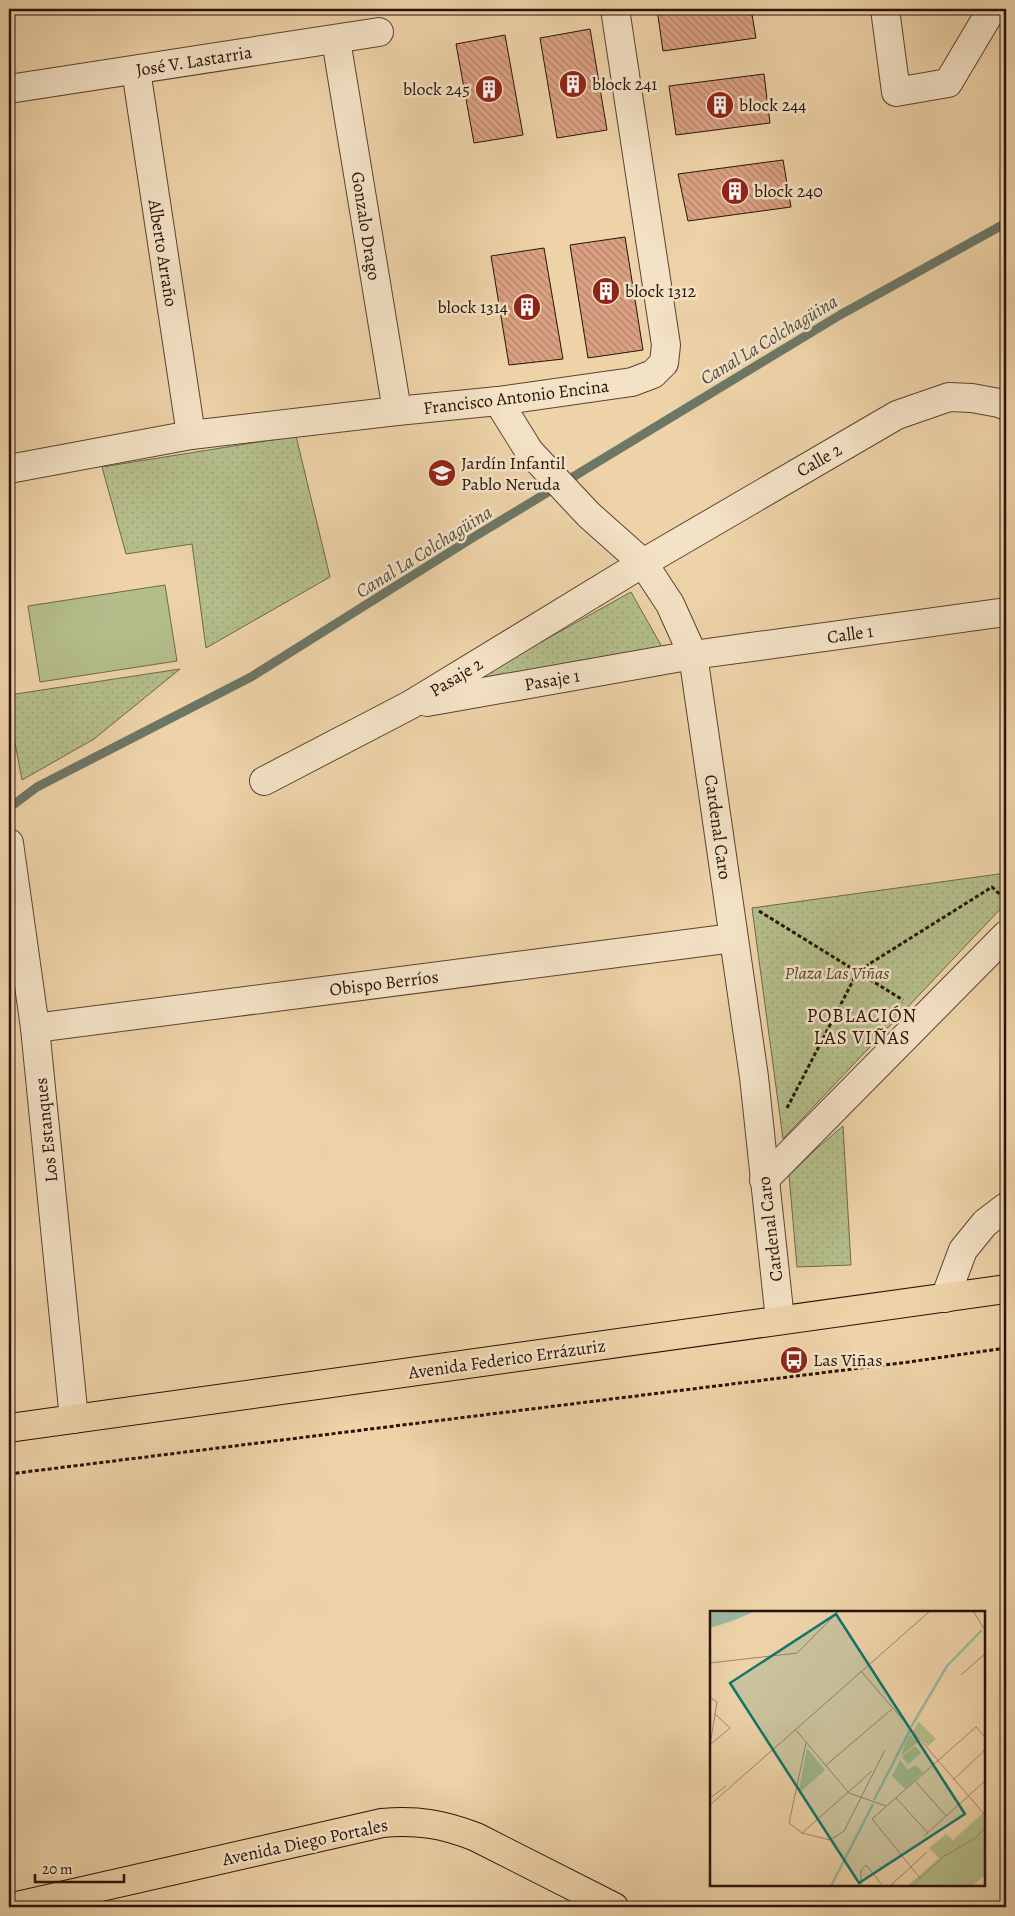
<svg xmlns="http://www.w3.org/2000/svg" width="1015" height="1916" font-family="Alegreya,serif">
<defs>
<pattern id="grass-dots" width="8" height="8" patternUnits="userSpaceOnUse" patternTransform="scale(1.25)"><rect width="8" height="8" fill="#b4be8b"/><path d="M2 2h.1M6 6h.1" fill="none" stroke="#9ba277" stroke-width="1.8" stroke-linecap="round"/></pattern>
<pattern id="building-back-hatch" width="6" height="6" patternUnits="userSpaceOnUse" patternTransform="scale(1.25)"><rect width="6" height="6" fill="#dba183"/><path d="M-1 5l2 2M0 0l6 6M5-1l2 2" fill="none" stroke="#b28269"/></pattern>
</defs>
<rect width="100%" height="100%" fill="#eed3a8"/>
<filter id="stains"><feTurbulence type="fractalNoise" baseFrequency=".004" numOctaves="4"/><feColorMatrix values="0 0 0 0 .2 0 0 0 0 .09 0 0 0 0 .02 0 0 0 .5 -.17"/></filter>
<radialGradient id="worn" r=".72"><stop offset=".6" stop-color="#630" stop-opacity="0"/><stop offset="1" stop-color="#630" stop-opacity=".3"/></radialGradient>
<g fill="url(#grass-dots)" stroke="#6e684a">
<path d="M296,436L330,577L206,648L192,544L126,554L102,467Z"/>
<path d="M631,592L662,647L462,686Z"/>
<path d="M180,669L94,739L22,780L9,712V695Z"/>
<path d="M1006,873V903L783,1139L752,908Z"/>
<path d="M843,1126L851,1265L797,1267L789,1175L815,1150Z"/>
</g>
<path fill="#b4be8b" stroke="#6e684a" d="M165,585L177,661L40,682L28,606Z"/>
<g fill="none" stroke-linecap="round" stroke-linejoin="round">
<path stroke="#6d7766" stroke-width="9" d="M9,808L37,787L251,677L469,540L840,315L1006,223"/>
</g>
<g fill="url(#building-back-hatch)" stroke="#28130a">
<path d="M657,9H751L756,38L663,51Z"/>
<path d="M590,29L607,130L557,138L540,38Z"/>
<path d="M505,35L523,135L474,143L456,44Z"/>
<path d="M764,74L770,123L676,135L669,86Z"/>
<path d="M783,160L791,207L688,221L678,174Z"/>
<path d="M625,237L643,350L588,358L570,245Z"/>
<path d="M544,248L563,359L509,365L491,256Z"/>
</g>
<g fill="none" stroke-linecap="round" stroke-linejoin="round">
<defs>
<g id="minor">
<path d="M885,9L896,92L948,83L992,9"/>
<path d="M336,40L397,411"/>
<path d="M136,70L191,435"/>
<path d="M9,89L379,32"/>
<path d="M498,401L529,451L589,515L643,563L670,604L693,655L754,1077L780,1320"/>
<path d="M9,469L191,435L397,411L498,401L632,382L653,374L664,363L666,345L615,9"/>
<path d="M427,702L693,655L1006,612"/>
<path d="M264,781L410,705L643,563L897,415L949,397L972,398L999,403L1006,406"/>
<path d="M9,843L35,1028L74,1419"/>
<path d="M35,1028L733,938"/>
<path d="M764,1180L1006,935"/>
<path d="M945,1298L963,1250L985,1223L1006,1207"/>
</g>
<g id="major">
<path d="M9,1428L1006,1289"/>
<path d="M13,1907L382,1823C418,1820 443,1824 476,1837L614,1907"/>
</g>
</defs>
<use href="#minor" stroke="#5a4332" stroke-width="30"/>
<use href="#major" stroke="#28130a" stroke-width="30"/>
<g stroke="#28130a" stroke-width="3" stroke-dasharray="4 2.5" stroke-linecap="butt">
<path d="M759,911L903,1000"/>
<path d="M787,1108L858,971L992,887L1006,900"/>
<path d="M9,1474L909,1362L1006,1348"/>
</g>
<use href="#minor" stroke="#f4e2c6" stroke-width="28"/>
<use href="#major" stroke="#eed3a8" stroke-width="28"/>
</g>
<defs>
<symbol id="building-disc" viewBox="-11 -11 22 22"><circle r="9.5" fill="#8f2418" stroke="#f4e2c6"/><path d="M-4-6H4V6H1V3H-1V6H-4ZM-2.5-4.3h1.7v1.8h-1.7ZM.8-4.3h1.7v1.8H.8ZM-2.5-1h1.7V.8h-1.7ZM.8-1h1.7V.8H.8Z" fill="#fff"/></symbol>
<symbol id="school-disc" viewBox="-11 -11 22 22"><circle r="9.5" fill="#8f2418" stroke="#f4e2c6"/><path d="M0-5L7-2L0 1L-7-2ZM-4 1L0 2.5L4 1V4Q0 6-4 4Z" fill="#fff"/></symbol>
<symbol id="bus-disc" viewBox="-11 -11 22 22"><circle r="9.5" fill="#8f2418" stroke="#f4e2c6"/><path d="M-5-6H5V4H4V6H2V4H-2V6H-4V4H-5ZM-3.5-4V0h7V-4ZM-3.5 1.2v1.5H-2V1.2ZM2 1.2v1.5H3.5V1.2Z" fill="#fff"/></symbol>
</defs>
<g fill-rule="evenodd">
<use href="#building-disc" x="557" y="68" width="32" height="32"/>
<use href="#building-disc" x="473" y="73" width="32" height="32"/>
<use href="#building-disc" x="704" y="89" width="32" height="32"/>
<use href="#building-disc" x="719" y="175" width="32" height="32"/>
<use href="#building-disc" x="590" y="275" width="32" height="32"/>
<use href="#building-disc" x="511" y="291" width="32" height="32"/>
<use href="#school-disc" x="426" y="457" width="32" height="32"/>
<use href="#bus-disc" x="778" y="1344" width="32" height="32"/>
</g>
<g text-anchor="middle" dominant-baseline="central" stroke-width="5" stroke-linejoin="round" paint-order="stroke">
<g font-size="18" fill="#28130a" stroke="#f4e2c6">
<text transform="translate(194 61) rotate(-9)">José V. Lastarria</text>
<text transform="translate(366 226) rotate(81)">Gonzalo Drago</text>
<text transform="translate(163 253) rotate(81)">Alberto Arraño</text>
<text transform="translate(516 397) rotate(-7)">Francisco Antonio Encina</text>
<text transform="translate(819 460) rotate(-30)">Calle 2</text>
<text transform="translate(850 634) rotate(-8)">Calle 1</text>
<text transform="translate(456 677) rotate(-31)">Pasaje 2</text>
<text transform="translate(552 680) rotate(-10)">Pasaje 1</text>
<text transform="translate(718 827) rotate(82)">Cardenal Caro</text>
<text transform="translate(384 983) rotate(-7)">Obispo Berríos</text>
<text transform="translate(46 1130) rotate(-96)">Los Estanques</text>
<text transform="translate(770 1229) rotate(-97)">Cardenal Caro</text>
<text transform="translate(507 1359) rotate(-8)">Avenida Federico Errázuriz</text>
<text transform="translate(305 1842) rotate(-12)">Avenida Diego Portales</text>
</g>
<g font-size="18" fill="#28130a" stroke="#f4e2c6" text-anchor="start">
<text x="592" y="84">block 241</text>
<text x="470" y="89" text-anchor="end">block 245</text>
<text x="739" y="105">block 244</text>
<text x="754" y="191">block 240</text>
<text x="625" y="291">block 1312</text>
<text x="508" y="307" text-anchor="end">block 1314</text>
<text x="461" y="463">Jardín Infantil<tspan x="461" dy="21">Pablo Neruda</tspan></text>
<text x="813" y="1360">Las Viñas</text>
</g>
<g font-size="18" font-style="italic" fill="#524631" stroke="#f4e2c6">
<text x="837" y="973">Plaza Las Viñas</text>
</g>
<g font-size="19" font-style="italic" fill="#504d40" stroke="#f4e2c6">
<text transform="translate(769 340) rotate(-31)">Canal La Colchagüina</text>
<text transform="translate(424 552) rotate(-32)">Canal La Colchagüina</text>
</g>
<g font-size="19" letter-spacing="1" fill="#28130a" stroke="#f4e2c6">
<text x="862" y="1016">POBLACIÓN<tspan x="862" dy="22">LAS VIÑAS</tspan></text>
</g>
</g>
<g transform="translate(710 1611)">
<rect width="275" height="275" fill="#eed3a8"/>
<path d="M208,110L226,128L218,135L203,120ZM200,123L208,131L191,145L195,132ZM97,137L115,159L88,183ZM190,149L198,159L205,154L213,161L195,178L182,165ZM275,200V264L262,275H197L229,247L219,237L236,223L243,229Z" fill="#b4be8b"/>
<path d="M205,135L211,142L198,153L192,146Z" fill="#b4be8b"/>
<path d="M46,0L22,10L0,17V2Z" fill="#9bb9a3"/>
<path fill="none" stroke="#9bb9a3" stroke-width="2.5" d="M201,116L237,55L272,19M164,189L200,119M121,275L163,193"/>
<path fill="none" stroke="#9f8669" stroke-width="1" d="M263,0L275,19M0,52L87,42L129,0M151,60L275,204M251,64L275,43M0,86L7,91L0,134M85,118L139,182L176,195M96,132L79,212L92,222L120,229L134,220L175,139M1,133L20,117L5,103M115,155L182,98M243,169L275,139M206,171L236,205M0,187L16,175M186,187L218,222M0,194L220,0M92,222L162,160M214,225L275,170M210,267L162,208L266,116L275,126M151,275V259L156,254L173,275M180,275L217,241M202,275L233,246L267,226L275,217"/>
<path fill="#0f766e" fill-opacity="0.15" stroke="#0f766e" stroke-width="2.5" d="M126,3L255,203L149,272L20,72Z"/>
<rect width="275" height="275" fill="none" stroke="#28130a" stroke-width="2.5"/>
</g>
<rect width="1015" height="1916" fill="none" stroke="#eed3a8" stroke-width="30"/>
<rect x="10" y="10" width="995" height="1896" fill="none" stroke="#28130a" stroke-width="2.5"/>
<rect x="15" y="15" width="985" height="1886" fill="none" stroke="#28130a"/>
<path d="M35 1874v8h89v-8" fill="none" stroke="#28130a" stroke-width="2.5"/>
<text x="42" y="1874" font-size="15" fill="#28130a" stroke="#f4e2c6" stroke-width="4" paint-order="stroke">20 m</text>
<rect width="100%" height="100%" filter="url(#stains)"/>
<rect width="100%" height="100%" fill="url(#worn)"/>
</svg>
